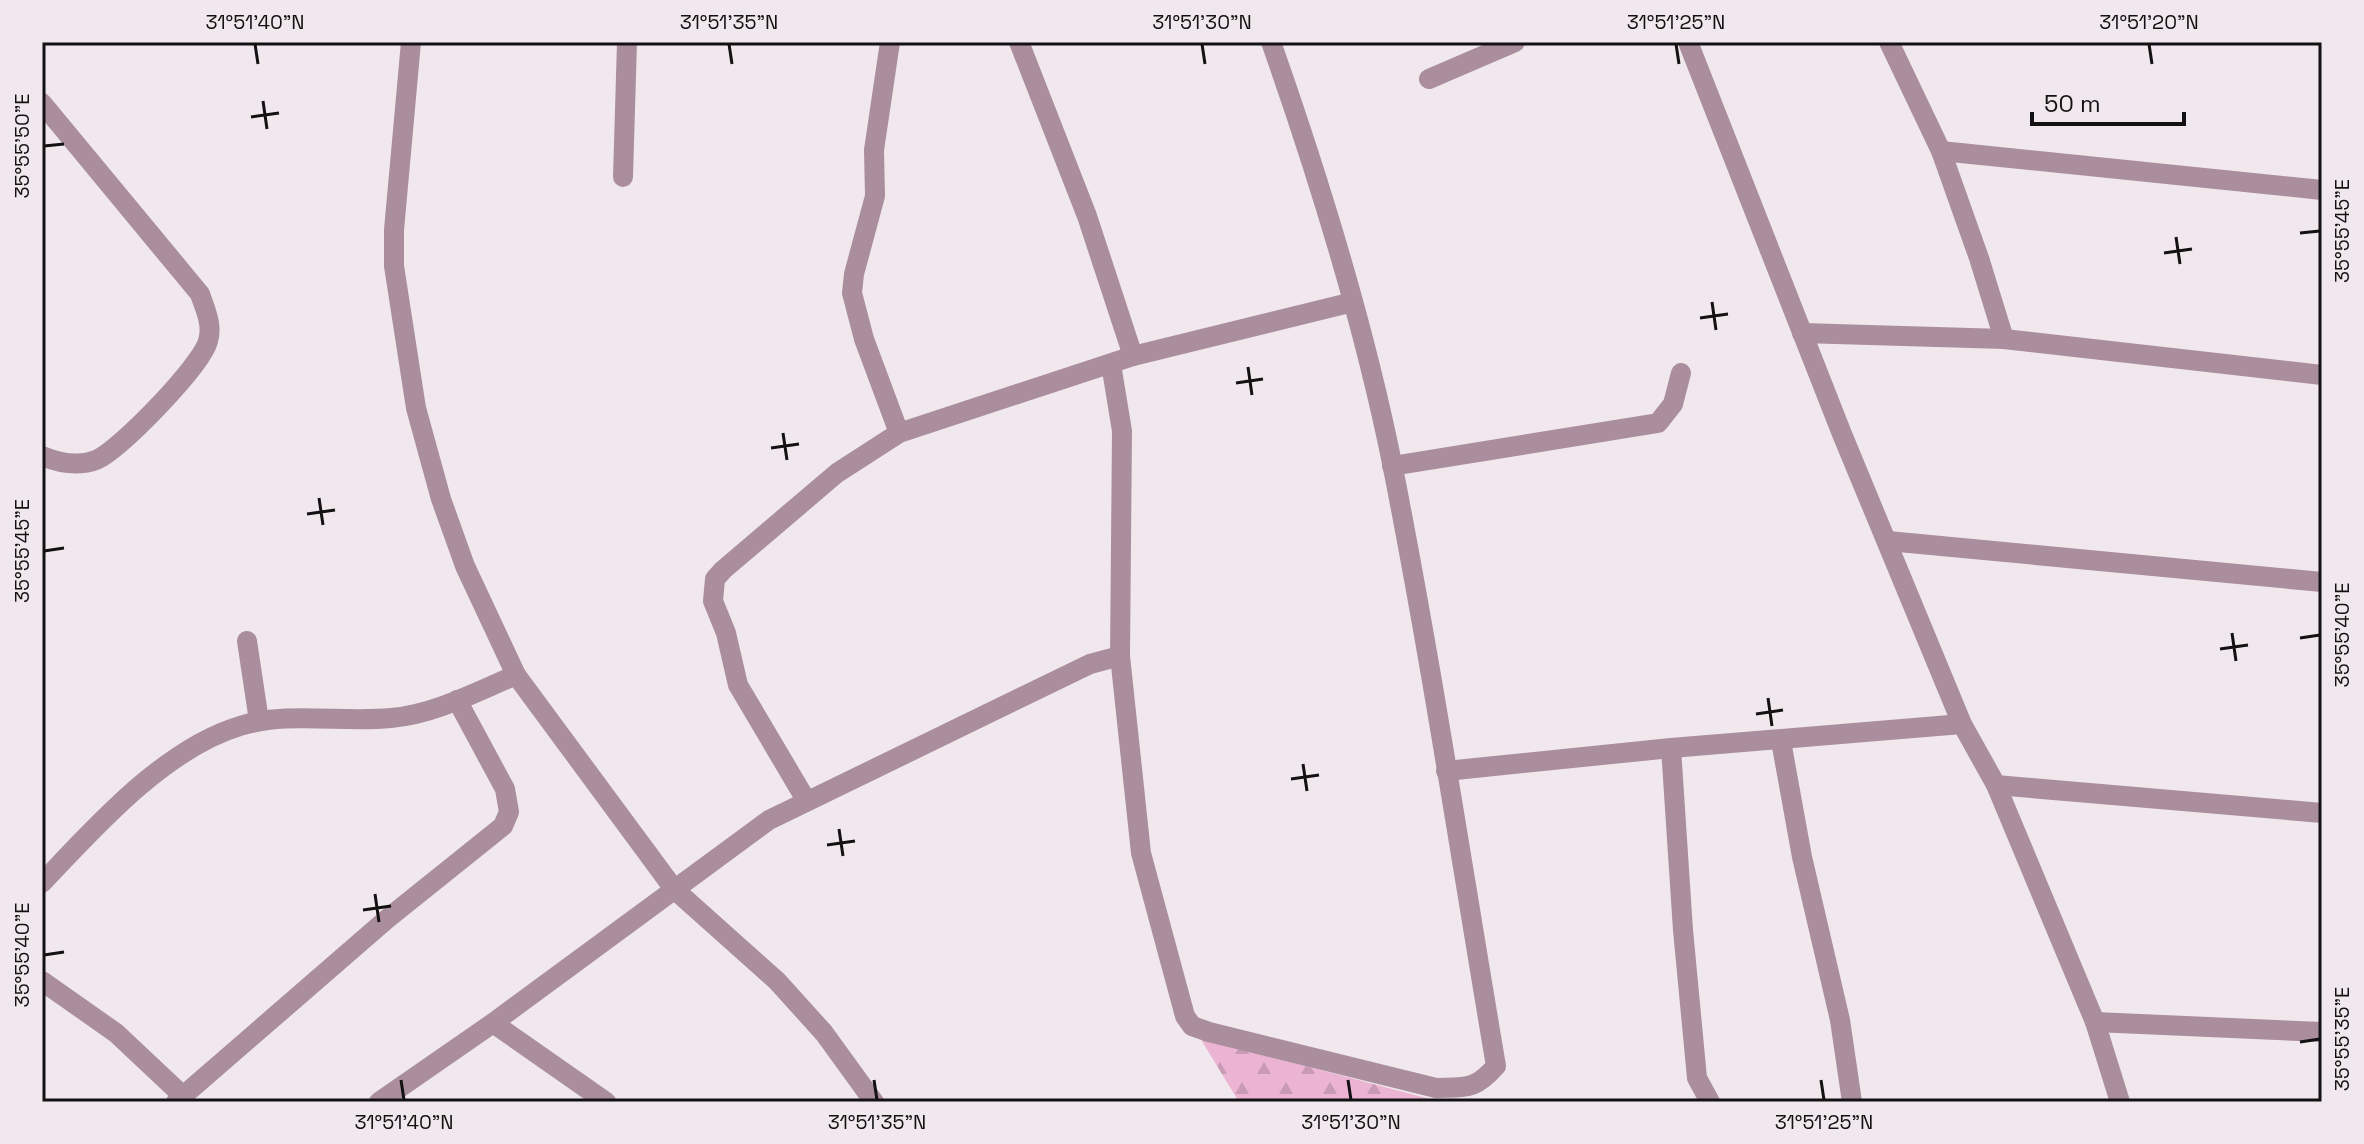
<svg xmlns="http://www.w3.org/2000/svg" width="2364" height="1144" font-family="'Space Grotesk',sans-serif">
<defs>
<pattern id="forest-firs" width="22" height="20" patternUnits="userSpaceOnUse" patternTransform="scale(2)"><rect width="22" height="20" fill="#ebb4d3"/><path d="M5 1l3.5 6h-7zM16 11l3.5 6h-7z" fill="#c99ab4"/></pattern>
</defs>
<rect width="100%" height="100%" fill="#f1e8ed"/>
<path fill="url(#forest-firs)" d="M1200,1038L1441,1102H1239Z"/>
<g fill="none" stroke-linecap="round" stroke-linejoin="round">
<g stroke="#aa8e9d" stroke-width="20">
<path d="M411,42L394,230V266L416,408L441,499L465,566L516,675L674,889L777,981L824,1033L874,1102"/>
<path d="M890,42L874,150L875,196L854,274L852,293L864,339L899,433"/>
<path d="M1019,42L1087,216L1133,356"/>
<path d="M1688,42L1842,434L1962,724L1996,785L2095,1022L2120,1102"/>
<path d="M1889,42L1941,151L1979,258L2004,339"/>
<path d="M1429,79L1515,42"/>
<path d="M42,103L200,294C205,309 213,325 208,341C202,365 118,452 96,460C78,467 59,463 42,456"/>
<path d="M1941,151L2322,190"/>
<path d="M623,177L627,42"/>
<path d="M1802,333L2004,339L2322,375"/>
<path d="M1111,364L1122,431L1120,656L1141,853L1185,1016L1192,1026L1209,1032L1436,1088C1467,1087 1475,1090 1496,1066C1462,866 1432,666 1393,468C1364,323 1320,181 1271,42"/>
<path d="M1392,466L1658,423L1673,404L1681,373"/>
<path d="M1888,541L2322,582"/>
<path d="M247,641L259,721"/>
<path d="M1781,741L1802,857L1840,1020L1852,1102"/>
<path d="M1671,748L1683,930L1697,1078L1710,1102"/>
<path d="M1446,771L1671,748L1962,724"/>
<path d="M1996,785L2322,813"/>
<path d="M806,800L738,685L726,633L713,601L715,579L723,570L837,473L899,433L1133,356L1353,302"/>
<path d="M42,883C95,827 164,749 240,726C288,711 341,723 391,718C435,714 476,692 516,675"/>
<path d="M42,981L116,1033L183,1096"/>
<path d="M2095,1022L2322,1032"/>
<path d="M493,1023L606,1102"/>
<path d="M176,1102L387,919L503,826L509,812L505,789L457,700"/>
<path d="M379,1102L493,1023L769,820L1090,664L1120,656"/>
</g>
</g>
<path fill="none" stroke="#131112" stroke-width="3" d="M255,44L258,64M729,44L732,64M1202,44L1205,64M1676,44L1679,64M2149,44L2152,64M263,101L267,129M251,117L279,113M44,146L64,144M2300,233L2320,231M2176,237L2180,264M2164,253L2192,249M1712,302L1716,330M1700,318L1728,314M1248,367L1252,395M1236,383L1263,379M783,433L787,460M771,448L799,444M319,498L323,525M307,514L335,510M44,551L64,548M2232,633L2236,661M2300,638L2320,635M2220,649L2248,645M1768,698L1772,726M1756,714L1783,710M1303,764L1307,791M1291,779L1319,775M839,829L843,856M827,845L855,841M375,894L379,922M363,910L391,906M44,955L64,952M2300,1042L2320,1039M401,1080L404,1100M874,1080L877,1100M1348,1080L1351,1100M1821,1080L1824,1100"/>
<rect width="2364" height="1144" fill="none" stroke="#f1e8ed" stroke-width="88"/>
<path d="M2032 112v12h152v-12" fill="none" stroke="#131112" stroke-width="4"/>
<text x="2044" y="112" font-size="24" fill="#131112" stroke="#f1e8ed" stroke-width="6" paint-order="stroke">50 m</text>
<rect x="44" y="44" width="2276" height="1056" fill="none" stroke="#131112" stroke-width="3"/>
<g font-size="20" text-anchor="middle" fill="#131112">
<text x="255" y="29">31°51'40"N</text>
<text x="729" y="29">31°51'35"N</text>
<text x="1202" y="29">31°51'30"N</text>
<text x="1676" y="29">31°51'25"N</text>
<text x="2149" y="29">31°51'20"N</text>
<text transform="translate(22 146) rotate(-90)" y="7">35°55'50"E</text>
<text transform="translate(2342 231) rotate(-90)" y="7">35°55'45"E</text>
<text transform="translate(22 551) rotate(-90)" y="7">35°55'45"E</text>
<text transform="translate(2342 635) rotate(-90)" y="7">35°55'40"E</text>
<text transform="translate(22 955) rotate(-90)" y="7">35°55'40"E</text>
<text transform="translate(2342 1039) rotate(-90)" y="7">35°55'35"E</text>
<text x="404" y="1129">31°51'40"N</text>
<text x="877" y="1129">31°51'35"N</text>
<text x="1351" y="1129">31°51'30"N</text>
<text x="1824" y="1129">31°51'25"N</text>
</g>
</svg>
